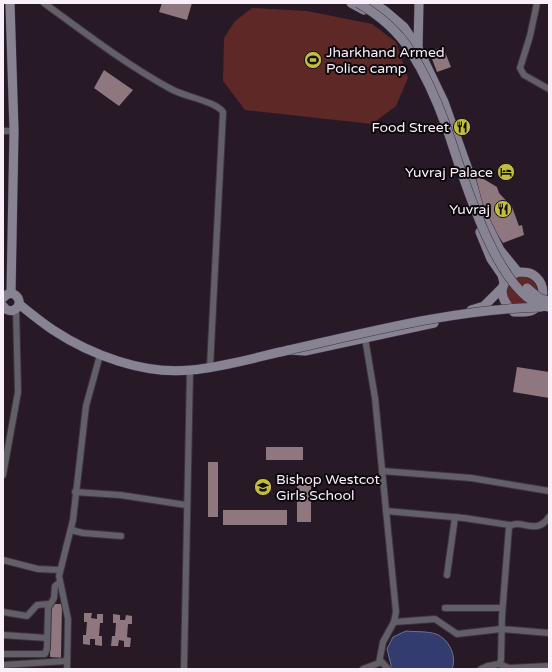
<svg xmlns="http://www.w3.org/2000/svg" width="552" height="672" font-family="'Varela Round',sans-serif">
<rect width="100%" height="100%" fill="#271926"/>
<g fill="#5e2826">
<path d="M252,8L307,11L372,24L396,42L408,78L396,106L372,124L245,110L223,81L224,38L235,21Z"/>
<path d="M518,277C533,275 539,285 538,299L519,310L507,300C505,289 508,282 518,277Z"/>
</g>
<path fill="#323c6f" stroke="#6e7298" d="M406,631C415,632 427,631 436,634C449,639 457,656 452,669H392L387,649L393,637Z"/>
<g fill="#8f777f">
<path d="M162,3H192L187,20L159,12Z"/>
<path d="M443,47L451,67L437,72L429,51Z"/>
<path d="M104,70L133,90L119,106L94,88Z"/>
<path d="M476,178H482L497,187L499,193L512,207L519,226L522,225L524,235L503,243L484,214Z"/>
<path d="M517,367L549,372V398L513,392Z"/>
<rect x="266" y="447" width="37" height="13"/>
<rect x="208" y="462" width="10" height="55"/>
<rect x="297" y="485" width="14" height="37"/>
<rect x="223" y="510" width="64" height="15"/>
<path d="M51,604H62L61,658L50,657Z"/>
<path d="M84,613H92L91,618L97,619V614H103V623H100L99,636H102V646L95,645V639H90V645L83,644V635H86L87,622H84Z"/>
<path d="M113,614L120,615V620H125L126,615L132,616V624H128L127,637L131,638L130,647H124V641L119,640L118,646H111L112,636H115L116,623H113Z"/>
</g>
<g fill="none" stroke-linecap="round" stroke-linejoin="round">
<defs>
<g id="street">
<path d="M44,3C85,33 127,65 171,89C185,97 215,101 223,112L210,367"/>
<path d="M537,3L530,36L520,68L524,75L549,89"/>
<path d="M3,131H14"/>
<path d="M382,471L471,478L549,491"/>
<path d="M3,475L18,392L16,309"/>
<path d="M75,492L120,495L186,505"/>
<path d="M386,511L464,518L510,525"/>
<path d="M71,530L83,533L121,536"/>
<path d="M3,560L38,569L60,570"/>
<path d="M447,575L455,517"/>
<path d="M445,608H502"/>
<path d="M3,612L27,616L37,605L49,604"/>
<path d="M394,622L435,619L457,634L501,629L549,633"/>
<path d="M3,635L47,638"/>
<path d="M3,654H45L47,648L48,608L54,598L55,586L60,582"/>
<path d="M380,660L388,669"/>
<path d="M499,664L509,668L549,666"/>
<path d="M3,665L67,661"/>
<path d="M67,669L68,619L59,576L73,520L86,406L100,355"/>
<path d="M184,669L190,370"/>
<path d="M363,669L379,663L383,642L394,622L396,612L375,398L365,338"/>
<path d="M481,669L488,666L499,664L501,660L502,616L509,527C520,517 536,537 549,517"/>
</g>
<g id="secondary">
<path d="M10,3L14,131L11,293"/>
<path d="M351,3L364,10"/>
<path d="M372,3L384,10L404,27L418,48L444,102L470,175L479,208L500,250L518,272"/>
<path d="M418,48L419,3"/>
<path d="M480,232L491,259L502,275L504,283"/>
<path d="M518,272C525,272 531,272 536,277C546,286 545,304 533,310C527,313 520,312 514,312C498,298 497,282 518,272Z"/>
<path d="M3,298L6,295L11,293C18,295 21,301 18,307C13,312 7,312 3,306"/>
<path d="M19,304C30,313 41,322 53,330C91,355 144,375 191,370C224,367 257,357 289,350L305,351L434,323"/>
<path d="M471,310L484,306L503,287"/>
</g>
</defs>
<use href="#street" stroke="#40333f" stroke-width="8"/>
<use href="#secondary" stroke="#40333f" stroke-width="10"/>
<use href="#street" stroke="#625f68" stroke-width="6"/>
<use href="#secondary" stroke="#888392" stroke-width="9"/>
<defs>
<g id="secondary-bridge">
<path d="M358,3C378,14 399,32 411,52C425,74 437,101 446,126C461,168 497,302 549,307"/>
<path d="M527,288L539,298L549,301"/>
<path d="M289,350C372,331 456,309 542,307"/>
</g>
</defs>
<use href="#secondary-bridge" stroke="#40333f" stroke-width="10" stroke-linecap="butt"/>
<use href="#secondary-bridge" stroke="#888392" stroke-width="9"/>
</g>
<defs>
<symbol id="stadium-disc" viewBox="-11 -11 22 22"><circle r="9.5" fill="#c3bd3e" stroke="#0c070c"/><path d="M0-5a6.5 5 0 1 0 0 10a6.5 5 0 1 0 0-10ZM-3.5-1.8h7v3.6h-7Z" fill="#111"/></symbol>
<symbol id="restaurant-disc" viewBox="-11 -11 22 22"><circle r="9.5" fill="#c3bd3e" stroke="#0c070c"/><path d="M-5-6h1v4h1v-4h1v4h1v-4h1v5L-1.5 .5V6h-2V.5L-5-1ZM5-6V6H3V1.5H1.5Q1.5-4 5-6Z" fill="#111"/></symbol>
<symbol id="hotel-disc" viewBox="-11 -11 22 22"><circle r="9.5" fill="#c3bd3e" stroke="#0c070c"/><path d="M-6-4.5h1.5V1H6V5H4.5V3h-9V5H-6ZM-4 0a1.8 1.8 0 1 1 3.6 0ZM.5 0V-2.5h3Q6-2.5 6 0Z" fill="#111"/></symbol>
<symbol id="school-disc" viewBox="-11 -11 22 22"><circle r="9.5" fill="#c3bd3e" stroke="#0c070c"/><path d="M0-5L7-2L0 1L-7-2ZM-4 1L0 2.5L4 1V4Q0 6-4 4Z" fill="#111"/></symbol>
</defs>
<g fill-rule="evenodd">
<use href="#stadium-disc" x="303" y="50" width="20" height="20"/>
<use href="#restaurant-disc" x="452" y="117" width="20" height="20"/>
<use href="#hotel-disc" x="496" y="162" width="20" height="20"/>
<use href="#restaurant-disc" x="493" y="199" width="20" height="20"/>
<use href="#school-disc" x="253" y="477" width="20" height="20"/>
</g>
<g text-anchor="middle" dominant-baseline="central" stroke-width="4" stroke-linejoin="round" paint-order="stroke">
<g font-size="14" fill="#f9eff8" stroke="#0c070c" text-anchor="end">
<text x="326" y="52" text-anchor="start">Jharkhand Armed<tspan x="326" dy="16">Police camp</tspan></text>
<text x="449" y="127">Food Street</text>
<text x="493" y="172">Yuvraj Palace</text>
<text x="490" y="209">Yuvraj</text>
<text x="276" y="479" text-anchor="start">Bishop Westcot<tspan x="276" dy="16">Girls School</tspan></text>
</g>
</g>
<rect width="552" height="672" fill="none" stroke="#f9eff8" stroke-width="8"/>
</svg>
